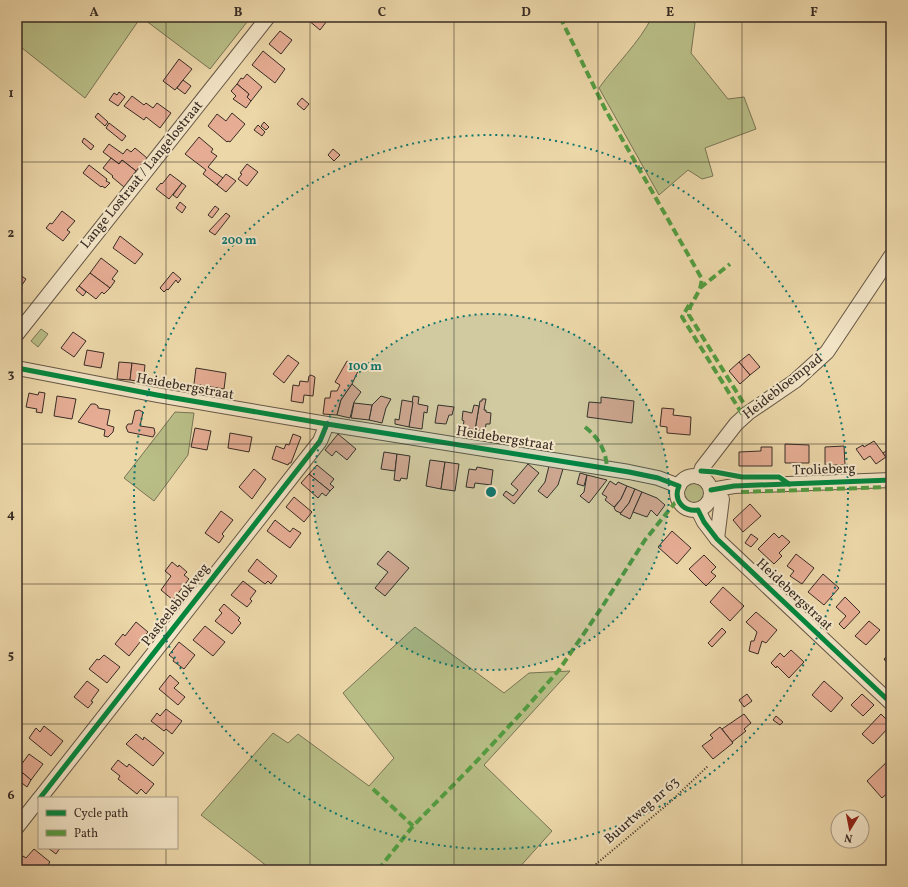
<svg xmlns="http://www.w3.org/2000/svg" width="908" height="887" font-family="Vollkorn,serif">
<rect width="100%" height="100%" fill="#ecd7a9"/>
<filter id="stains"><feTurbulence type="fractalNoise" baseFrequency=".005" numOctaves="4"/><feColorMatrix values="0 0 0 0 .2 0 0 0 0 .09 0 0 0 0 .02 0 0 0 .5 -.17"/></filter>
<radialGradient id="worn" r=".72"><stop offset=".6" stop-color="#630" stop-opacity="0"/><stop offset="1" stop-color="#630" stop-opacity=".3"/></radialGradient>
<g fill="#b9be87" stroke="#787556">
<path d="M17,17H251L210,69L141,17L85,98L17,44Z"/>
<path d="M652,17H686L695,23L691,53L728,99L744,97L756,129L705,148L713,176L702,179L688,170L659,195L599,88C616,64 639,43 652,17Z"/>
<path d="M41,329L48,334L38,347L31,341Z"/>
<path d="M175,412L194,413L188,455L154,501L124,478Z"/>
<circle cx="694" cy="494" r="12"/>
<path d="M415,627L504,693L529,673L570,671L484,765L552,831L517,870H272L201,815L273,733L288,743L298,734L369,786L394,758L343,693Z"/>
</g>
<g fill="#e6ad94" stroke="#382c25">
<path d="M310,17H330L320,30L308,20Z"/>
<path d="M280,31L292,40L281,54L269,44Z"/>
<path d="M263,51L285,69L275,83L252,65Z"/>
<path d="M179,59L192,69L175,90L163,81Z"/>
<path d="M247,74L262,87L251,101L247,97L249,94L237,84L241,78L243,79Z"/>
<path d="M183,80L191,86L185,94L177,88Z"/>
<path d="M237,84L249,94L247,97L251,101L246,108L233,99L236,96L231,91Z"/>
<path d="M119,92L125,97L118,106L109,100L114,93L117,95Z"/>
<path d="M132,96L144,105L146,103L153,108L157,103L171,113L160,128L146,117L144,120L124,106Z"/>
<path d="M302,98L309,104L304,110L297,104Z"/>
<path d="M98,113L108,122L105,126L95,117Z"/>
<path d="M232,113L245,124L230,142L228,141L227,142L208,126L217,114L226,121Z"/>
<path d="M264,122L269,127L266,130L261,126Z"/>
<path d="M109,123L126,136L122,141L106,128Z"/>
<path d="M258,125L265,132L262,136L254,130Z"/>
<path d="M199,137L213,149L211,152L217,156L208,167L223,178L217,185L203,174L206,170L185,154Z"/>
<path d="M84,138L94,146L91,150L82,142Z"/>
<path d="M109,144L123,154L127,149L131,152L135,148L147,158L136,171L122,160L119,164L103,152Z"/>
<path d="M333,149L340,155L334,161L328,155Z"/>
<path d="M111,158L119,164L122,160L136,171L124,187L112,177L113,176L103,168Z"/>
<path d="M247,164L258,172L247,186L238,179L242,174L240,173Z"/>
<path d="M89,165L107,179L106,181L110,183L105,188L102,186L101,187L83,173Z"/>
<path d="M170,174L182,183L169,199L156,189L161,183L162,184Z"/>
<path d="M226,174L236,181L226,192L217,185Z"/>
<path d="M182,183L186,186L177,198L173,195Z"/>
<path d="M180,202L186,207L182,213L176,208Z"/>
<path d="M215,206L219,209L212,218L208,215Z"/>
<path d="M62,211L75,221L67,230L70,232L63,241L46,228L50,223L52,224Z"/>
<path d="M226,213L230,216L215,235L209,231Z"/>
<path d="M120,236L143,254L135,264L113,248Z"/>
<path d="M101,258L118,271L112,279L115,281L110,288L90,273Z"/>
<path d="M173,272L181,279L178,283L176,280L168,290L167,289L164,292L160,288Z"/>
<path d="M17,273L26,279L20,288L22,289L18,296Z"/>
<path d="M90,273L110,288L104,294L102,292L96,299L79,286Z"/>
<path d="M79,286L86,292L83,296L76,290Z"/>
<path d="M73,332L86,341L74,357L61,348Z"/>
<path d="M87,350L104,353L101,368L84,365Z"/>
<path d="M749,354L760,367L750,375L739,362Z"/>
<path d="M288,355L299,363L284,383L273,374Z"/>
<path d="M347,361L359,369L352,384L341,400L337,415L323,414L325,398H330L331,391H337L340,385L335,382Z"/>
<path d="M119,362L132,363L130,380L117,379Z"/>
<path d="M739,362L750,375L740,384L729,371Z"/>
<path d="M132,363L145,365L143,382L130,380Z"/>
<path d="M196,368L226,373L224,389L194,384Z"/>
<path d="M311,375L315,377L313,396L304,395L303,403L291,401L293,385L299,386L300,381L308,382L309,376Z"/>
<path d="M352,384L361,392L354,402L350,418L337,415L341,400Z"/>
<path d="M39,392L45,393L42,413L36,412L37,409L26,407L29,393L38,395Z"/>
<path d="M57,396L76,399L72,419L54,416Z"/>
<path d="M381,396L391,399L386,408L382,423L369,420L372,405Z"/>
<path d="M413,396L419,397L418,404L428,406L427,413L424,412L422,429L409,427Z"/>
<path d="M601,397L634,401L632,423L587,417L589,402L601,403Z"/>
<path d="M482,399H486L484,410H486V412L491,413L490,424H486L485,431L475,430L480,401H482Z"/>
<path d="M402,400L413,402L409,427L395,424V419L399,420Z"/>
<path d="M354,403L372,405L369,420L351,418Z"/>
<path d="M91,404H95L98,406V408L110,410L107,425L114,427L113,432L108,437L104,436L105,430L78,422Z"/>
<path d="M438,405L454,407L452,415H449L446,424L435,423Z"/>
<path d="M474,405L479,406L475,430L463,427L464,421L462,420L463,411L472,413Z"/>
<path d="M662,408L674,409L673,415L691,417L690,435L667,433V427L660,426Z"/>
<path d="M139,410L143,412L140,426L154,428L155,433L153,437L128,432L126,427L128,424H132L135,411Z"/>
<path d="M195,428L211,431L207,450L191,447Z"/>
<path d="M230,433L252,437L249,452L228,448Z"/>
<path d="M293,434L301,437L291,463H289L288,465L272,459L276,446L284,449L286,444L289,445Z"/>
<path d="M338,434L356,449L347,460L336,451L332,456L325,450Z"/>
<path d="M874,441L886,457L876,464L870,456L864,460L856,449L863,445L864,447Z"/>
<path d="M785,444L809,445V463H785Z"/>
<path d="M844,446L845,465H825V447Z"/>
<path d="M761,447H772V466H739V452L761,451Z"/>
<path d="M891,448V465L883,453Z"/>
<path d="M384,452L397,454L395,471L381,469Z"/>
<path d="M397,454L410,456L407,479L401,478L400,481L394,480Z"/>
<path d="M430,460L445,462L441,489L426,486Z"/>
<path d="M445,462L459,464L455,491L441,489Z"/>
<path d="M528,464L539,473L514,504L503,495L506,491L513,496L518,490L511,484Z"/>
<path d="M317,465L334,479L330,484L334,487L330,491L309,474Z"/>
<path d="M549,466L563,469L558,485L547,498L538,491L545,482Z"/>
<path d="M477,467L493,470L491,485L475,483L474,488L466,487L469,469L476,470Z"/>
<path d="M254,469L266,479L252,499L239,487Z"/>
<path d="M580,473L587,475L584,486L577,484Z"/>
<path d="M309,474L330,491L326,496L322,493L318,498L301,483Z"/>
<path d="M587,475L607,480L589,503L580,496L584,492Z"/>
<path d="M610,481L616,485L618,482L627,486L621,499L614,507L605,500L607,497L602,494Z"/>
<path d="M627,486L635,489L629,503L621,513L616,511L614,508L621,499Z"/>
<path d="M635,489L642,492L630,519L620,514L629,503Z"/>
<path d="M642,492L657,498L665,505L657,516L651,510L647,517L633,512Z"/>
<path d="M294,497L312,512L304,522L286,507Z"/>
<path d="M750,504L761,516L743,532L733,520Z"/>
<path d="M221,511L233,520L222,534L224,536L219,543L205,533Z"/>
<path d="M275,520L290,532L293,528L301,533L290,548L267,531Z"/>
<path d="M672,531L691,548L677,564L658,547Z"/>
<path d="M774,533L779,538L782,535L790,542L779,553L782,556L774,564L758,549Z"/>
<path d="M751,534L758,539L751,547L745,543Z"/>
<path d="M388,551L409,568L385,596L375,588L388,572L377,564Z"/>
<path d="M796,554L814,568L802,584L790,576L794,571L787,566Z"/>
<path d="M704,555L716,567L711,572L716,576L706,586L689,569Z"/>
<path d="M257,559L277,576L271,584L268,581L265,584L248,571Z"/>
<path d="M172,562L178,567L179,565L187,572L184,575L189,579L173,600L161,590L171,576L165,571Z"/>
<path d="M823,574L839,588L824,605L808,592Z"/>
<path d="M243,581L256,591L250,599L252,601L247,607L231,595Z"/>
<path d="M723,587L744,606L730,621L710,602Z"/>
<path d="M845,597L860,612L844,629L839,624L846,616L836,607Z"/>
<path d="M224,604L240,618L238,620L241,623L232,634L215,621L222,613L219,610Z"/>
<path d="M756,612L777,630L766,643L762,641L758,654L749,651L751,641H754L757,632L746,622Z"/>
<path d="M869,621L880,630L866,645L855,636Z"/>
<path d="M136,622L148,632L129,656L115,644L123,634L125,636Z"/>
<path d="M205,626L225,642L213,656L193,640Z"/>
<path d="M722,628L726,632L712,647L708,643Z"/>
<path d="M179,642L195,655L184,669L173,661L174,659L169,655Z"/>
<path d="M791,650L804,662L789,678L777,666L776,668L771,663L780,653L784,657Z"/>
<path d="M891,653V668L884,659Z"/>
<path d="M104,655L120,667L107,683L89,669L97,659L99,660Z"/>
<path d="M170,675L179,683L174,688L185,697L178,705L159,689Z"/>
<path d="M87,681L99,690L91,701L93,702L88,708L74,697Z"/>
<path d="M824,681L843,698L831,712L812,695Z"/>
<path d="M747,694L752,701L744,707L739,700Z"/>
<path d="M862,694L874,705L863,716L851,705Z"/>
<path d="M166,709L182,721L172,734L166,729L164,731L151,721L157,713L160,716Z"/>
<path d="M744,714L751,723L744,729L746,731L732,742L722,729Z"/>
<path d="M881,714L891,724V725L873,744L862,734Z"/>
<path d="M776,716L783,722L780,725L773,720Z"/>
<path d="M44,726L63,741L51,756L29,738L36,728L40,732Z"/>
<path d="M720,727L733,743L713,759L702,746L713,738L710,735Z"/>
<path d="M136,734L143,740L144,737L164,753L153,766L126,744Z"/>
<path d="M29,754L43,764L31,780L18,769Z"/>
<path d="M891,758V790L882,798L867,781Z"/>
<path d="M118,760L127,767L129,764L154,784L146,794L141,789L137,794L118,779L120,776L111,769Z"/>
<path d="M23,773L31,780L27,787L18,780Z"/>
<path d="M48,848H60L56,854Z"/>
<path d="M34,849L50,862L45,869L39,865L35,870H26L17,862L23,856L26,858Z"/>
</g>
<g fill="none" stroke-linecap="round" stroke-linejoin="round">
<defs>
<g id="minor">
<path d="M17,334L268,17"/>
<path d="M17,368L157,395L327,424L629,472L658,478L679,486"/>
<circle cx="694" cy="493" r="17"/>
<path d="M699,477L702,468L736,424L748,413L795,381L827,352L891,256"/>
<path d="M711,490L734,486L891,480"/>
<path d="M711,490L722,499L717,539"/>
<path d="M698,510L704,522L717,539L891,703"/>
<path d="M40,798L320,441L327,424"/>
<path d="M17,827L39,799"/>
</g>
</defs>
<use href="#minor" stroke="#655746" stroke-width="16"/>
<path stroke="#382c25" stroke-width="2" stroke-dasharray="1 2" stroke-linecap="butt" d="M589,870L669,803L708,766"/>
<use href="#minor" stroke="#f3e5c7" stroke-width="14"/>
<g stroke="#529d40" stroke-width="4" stroke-dasharray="8 4" stroke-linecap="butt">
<path d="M560,17L605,109L702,279L700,289L690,307L689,315L744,404L748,413"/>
<path d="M700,288L730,264"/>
<path d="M689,305L682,317L744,417"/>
<path d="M585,427C599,438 606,451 607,468"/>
<path d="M741,492L891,487"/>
<path d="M373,789L413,826"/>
<path d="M378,870L413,826L473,765L526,708L559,670L602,607L645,540L678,499"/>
</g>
<defs>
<g id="cycleway">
<path d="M17,368L157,395L327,424L629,472L658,478L679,486C673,500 683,512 698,510L704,522L717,539L891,703"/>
<path d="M701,471L715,472L742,477H779L789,484"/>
<path d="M711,490L734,486L891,480"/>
<path d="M40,798L320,441L327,424"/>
</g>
</defs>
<use href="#cycleway" stroke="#f3e5c7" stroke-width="8"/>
<use href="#cycleway" stroke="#00873e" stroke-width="5"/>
</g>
<path fill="none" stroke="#382c25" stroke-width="1" stroke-opacity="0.55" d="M166,17V798M310,17V870M454,17V870M598,17V870M742,17V870M17,162H891M17,303H891M17,444H891M17,584H891M17,724H891M166,848V870"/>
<circle cx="491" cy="492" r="178" fill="#0f766e" fill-opacity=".12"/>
<g fill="none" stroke="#0f766e" stroke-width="2" stroke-dasharray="2 4">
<circle cx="491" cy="492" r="178"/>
<circle cx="491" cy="492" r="357"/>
</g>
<g text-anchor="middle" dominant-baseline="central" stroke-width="4" stroke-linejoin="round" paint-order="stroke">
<g font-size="14" fill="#382c25" stroke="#f3e5c7">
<text transform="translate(142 175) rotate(-51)">Lange Lostraat / Langelostraat</text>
<text transform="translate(185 387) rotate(10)">Heidebergstraat</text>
<text transform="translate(783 387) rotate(-38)">Heidebloempad</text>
<text transform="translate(505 439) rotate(9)">Heidebergstraat</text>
<text transform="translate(824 470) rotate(-2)">Trolieberg</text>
<text transform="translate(794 595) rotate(43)">Heidebergstraat</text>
<text transform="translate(176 605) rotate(-52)">Pasteelsblokweg</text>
<text transform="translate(642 811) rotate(-41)">Buurtweg nr 63</text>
</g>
</g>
<circle cx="491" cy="492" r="6" fill="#0f766e" stroke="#f3e5c7" stroke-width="2"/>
<g font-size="12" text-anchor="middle" font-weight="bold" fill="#0f766e" stroke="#f3e5c7" stroke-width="4" stroke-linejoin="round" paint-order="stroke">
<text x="239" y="244">200 m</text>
<text x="365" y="370">100 m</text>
</g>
<rect width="908" height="887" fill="none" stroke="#ecd7a9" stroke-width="44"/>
<rect x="38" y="797" width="140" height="52" fill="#f3e5c7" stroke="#a89b86"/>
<rect x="46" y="810" width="20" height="6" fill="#00873e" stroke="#a89b86"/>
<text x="74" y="817" font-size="12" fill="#382c25">Cycle path</text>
<rect x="46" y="830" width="20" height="6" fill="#529d40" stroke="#a89b86"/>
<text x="74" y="837" font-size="12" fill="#382c25">Path</text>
<g transform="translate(850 829) rotate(190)"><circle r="19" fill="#f3e5c7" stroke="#a89b86"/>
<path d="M0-3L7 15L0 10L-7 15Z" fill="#8f2418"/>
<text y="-6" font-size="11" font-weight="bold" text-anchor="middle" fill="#382c25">N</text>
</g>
<rect x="22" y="22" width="864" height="843" fill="none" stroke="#382c25" stroke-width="1.5"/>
<g font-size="13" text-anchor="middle" font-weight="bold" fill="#382c25">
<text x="94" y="16">A</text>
<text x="238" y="16">B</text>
<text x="382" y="16">C</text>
<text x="526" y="16">D</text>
<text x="670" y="16">E</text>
<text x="814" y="16">F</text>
<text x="11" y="97">1</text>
<text x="11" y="237">2</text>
<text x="11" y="378">3</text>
<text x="11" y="518">4</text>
<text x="11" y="659">5</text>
<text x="11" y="799">6</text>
</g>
<rect width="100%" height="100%" filter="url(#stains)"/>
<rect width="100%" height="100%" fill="url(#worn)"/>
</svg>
